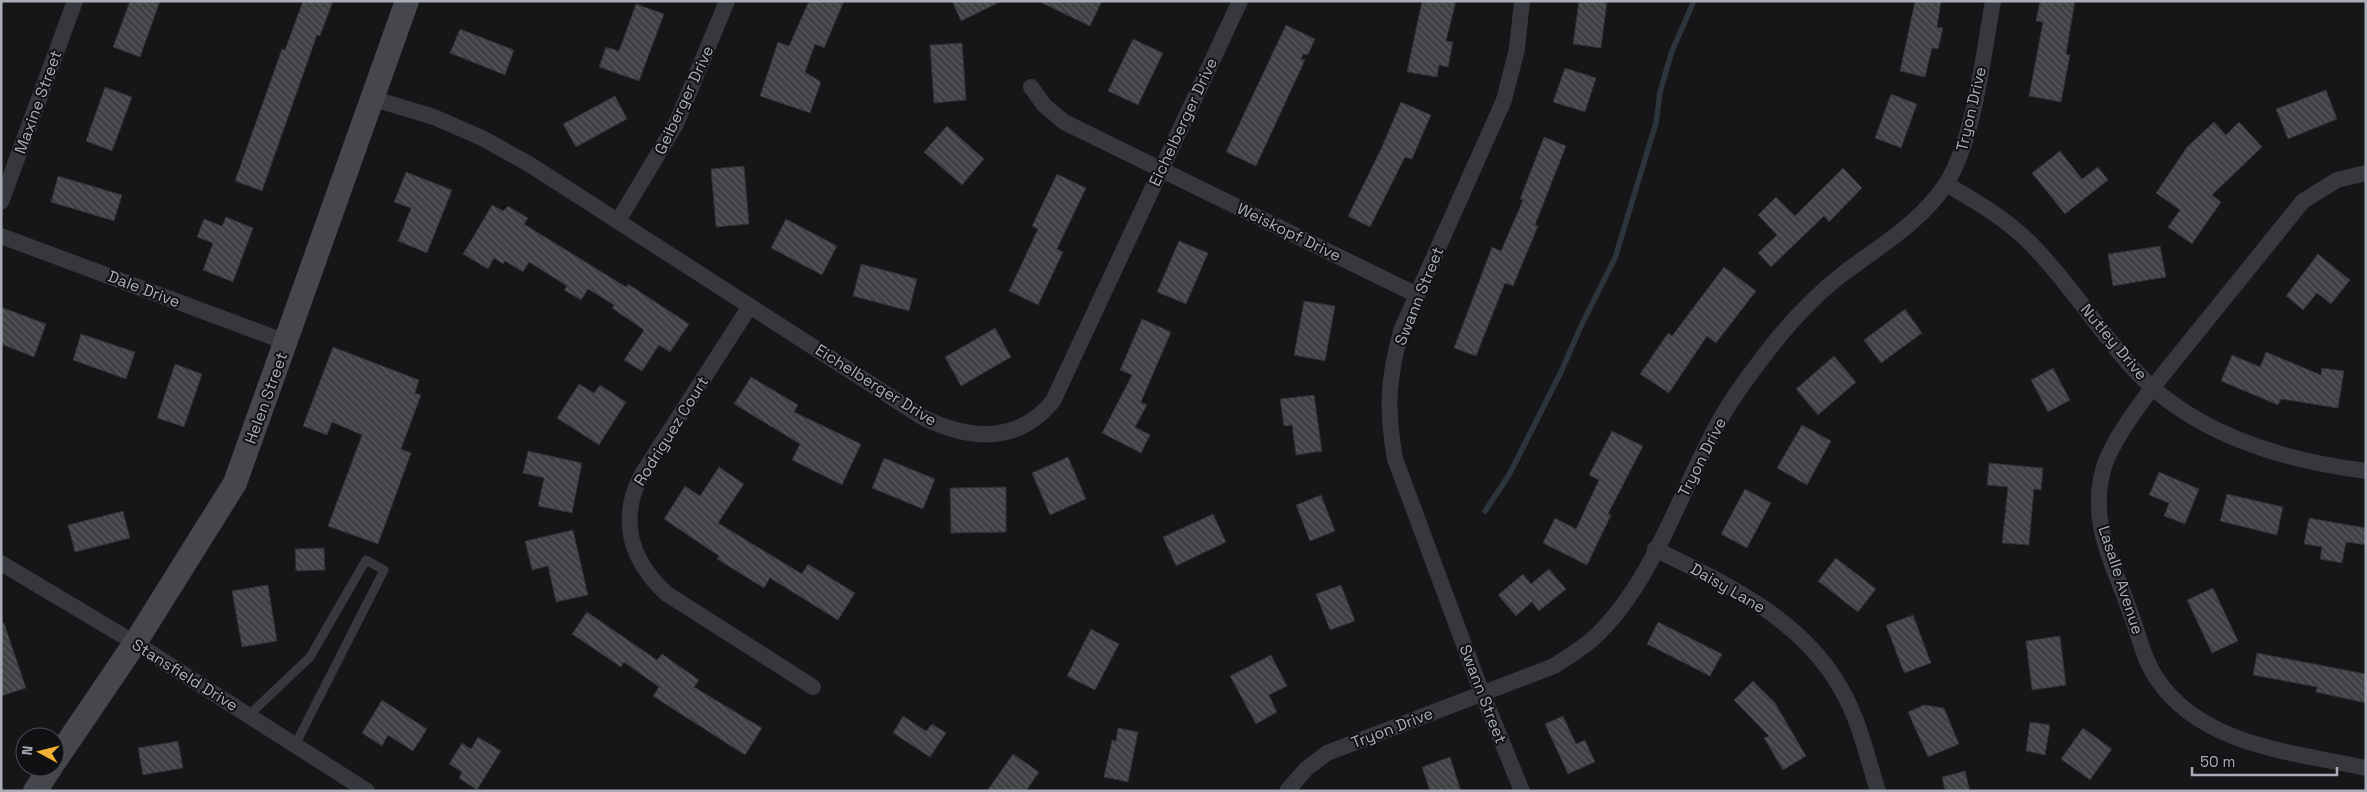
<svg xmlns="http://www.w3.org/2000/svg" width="2367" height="792" font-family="'Space Grotesk',sans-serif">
<defs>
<pattern id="building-back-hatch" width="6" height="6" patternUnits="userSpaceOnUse" patternTransform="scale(1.25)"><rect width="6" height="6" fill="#404145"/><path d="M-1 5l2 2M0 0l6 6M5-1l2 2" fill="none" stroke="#595a5e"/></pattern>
</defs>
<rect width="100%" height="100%" fill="#161618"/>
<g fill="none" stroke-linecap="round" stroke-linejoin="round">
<path stroke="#2c353c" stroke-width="5.5" d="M1485,511L1509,475L1560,374L1582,324L1615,258L1656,123L1660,92L1672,51L1694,1"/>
</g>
<g fill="url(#building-back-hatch)" stroke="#303034">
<path d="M130,1H160L140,57L113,47Z"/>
<path d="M303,1H333L320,36L317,35L262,191L235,181L282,49L285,50Z"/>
<path d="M809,1H844L824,48L815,44L805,72L821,82L810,113L760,96L778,42L789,46Z"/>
<path d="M952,1H1002L961,21Z"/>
<path d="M1038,1H1102L1090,26Z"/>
<path d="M1422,1H1456L1446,41L1453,42L1448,67L1439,65L1437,77L1407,72Z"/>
<path d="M1579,1H1607L1601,48L1573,44Z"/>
<path d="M1915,1H1941L1937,27L1943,28L1938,49L1932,48L1925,77L1900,71Z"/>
<path d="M2040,1H2075L2066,54L2070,55L2061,102L2029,96L2043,22L2036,21Z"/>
<path d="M636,4L664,14L639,81L599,67L606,47L619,51Z"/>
<path d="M1286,25L1315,39L1308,55L1303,54L1301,59L1305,60L1256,166L1226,152Z"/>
<path d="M460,29L514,50L505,75L450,53Z"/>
<path d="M1133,39L1163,53L1138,105L1108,91Z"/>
<path d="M962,43L966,100L934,103L930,45Z"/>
<path d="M1565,68L1596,78L1585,112L1553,102Z"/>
<path d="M105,87L132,97L112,151L86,141Z"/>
<path d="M2326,90L2337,119L2288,139L2276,109Z"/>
<path d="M1891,94L1917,104L1901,148L1875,138Z"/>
<path d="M615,96L627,119L576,147L563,124Z"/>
<path d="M1401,102L1431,115L1412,159L1405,157L1370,227L1348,216L1382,147Z"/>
<path d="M2214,122L2226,135L2239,122L2262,147L2212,195L2221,202L2192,244L2168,227L2180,210L2156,193L2187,147Z"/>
<path d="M947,126L984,159L962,185L924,152Z"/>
<path d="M1544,137L1566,146L1535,225L1538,226L1513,286L1505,283L1476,356L1454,348L1492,247L1501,251L1523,200L1520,199Z"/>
<path d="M2060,151L2082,179L2098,167L2108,180L2065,214L2032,173Z"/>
<path d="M744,166L749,224L716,227L711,169Z"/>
<path d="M1843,168L1862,188L1829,222L1824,216L1771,267L1758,253L1777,235L1758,215L1776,197L1795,216Z"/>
<path d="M406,172L452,190L427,253L398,241L411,208L394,202Z"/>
<path d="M1057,174L1086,188L1057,249L1063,252L1038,305L1009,291L1038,229L1032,226Z"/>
<path d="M58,176L122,195L114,221L51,202Z"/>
<path d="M492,205L503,211L508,206L528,218L524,224L626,287L628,284L689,324L670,352L659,345L642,371L624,360L644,330L612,308L614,305L588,289L581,300L564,290L567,286L529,262L523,272L505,261L503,264L494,258L488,269L463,254Z"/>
<path d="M226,217L253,228L233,282L203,270L213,243L197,237L204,219L222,226Z"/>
<path d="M786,219L837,246L822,275L771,248Z"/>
<path d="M1179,241L1208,253L1186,304L1157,292Z"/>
<path d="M2160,246L2166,277L2113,286L2108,254Z"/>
<path d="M2318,254L2350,280L2331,304L2317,293L2303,310L2286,296Z"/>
<path d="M861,264L917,279L909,311L853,296Z"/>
<path d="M1724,267L1756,291L1716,343L1707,336L1669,393L1640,374L1668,333L1672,336Z"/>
<path d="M1304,301L1335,306L1325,361L1294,355Z"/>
<path d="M1,307L46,324L34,357L1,344Z"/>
<path d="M1905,309L1922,333L1881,363L1864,340Z"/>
<path d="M1142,319L1171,332L1141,402L1147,405L1135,427L1150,435L1141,453L1102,433L1132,375L1120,370Z"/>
<path d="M995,328L1011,357L961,386L945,357Z"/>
<path d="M81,334L135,352L126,379L73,360Z"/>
<path d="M333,347L419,380L415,393L421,395L401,449L411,453L378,544L328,526L362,435L332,422L327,435L303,426Z"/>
<path d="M2266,352L2321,375L2322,368L2344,371L2338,408L2281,399L2278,405L2221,381L2232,355L2260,367Z"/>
<path d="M1834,356L1856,382L1818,415L1796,389Z"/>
<path d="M175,364L202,374L184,427L157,418Z"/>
<path d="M2053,368L2070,400L2048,412L2031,380Z"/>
<path d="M751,377L798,405L794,412L861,444L842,485L792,460L800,444L734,404Z"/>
<path d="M579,384L594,393L600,385L626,402L599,445L557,418Z"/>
<path d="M1314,395L1322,451L1296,455L1292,425L1284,426L1280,399Z"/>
<path d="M1802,425L1831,441L1807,485L1777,468Z"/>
<path d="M1612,431L1643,446L1608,514L1611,515L1587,565L1543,543L1555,518L1576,529L1599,480L1589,475Z"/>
<path d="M528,451L582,463L572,513L538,506L544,478L523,473Z"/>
<path d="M1068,457L1086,499L1050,515L1032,473Z"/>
<path d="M884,458L935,479L923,509L872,488Z"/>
<path d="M1989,463L2043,468L2041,490L2034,489L2029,545L2002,543L2008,487L1987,485Z"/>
<path d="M719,467L744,484L718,523L802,574L808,564L855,593L838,620L770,578L764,588L717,559L719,556L664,519L685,486L700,496Z"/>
<path d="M2159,472L2199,489L2185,524L2164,516L2169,503L2149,495Z"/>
<path d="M1006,487V532L951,533L950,488Z"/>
<path d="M1745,489L1771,503L1747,548L1721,534Z"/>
<path d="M2227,494L2283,507L2277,535L2220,521Z"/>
<path d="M1321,495L1335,531L1310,541L1296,505Z"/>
<path d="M123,511L130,538L75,552L68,525Z"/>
<path d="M1213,514L1226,542L1176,566L1163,537Z"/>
<path d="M2309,518L2366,528V545L2346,542L2342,563L2320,559L2322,547L2304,544Z"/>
<path d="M573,530L588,595L556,602L548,566L532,570L525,541Z"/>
<path d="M324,548L325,570L296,571L295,549Z"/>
<path d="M1836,558L1876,589L1858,612L1818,581Z"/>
<path d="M1549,569L1566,589L1539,611L1532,602L1516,616L1498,595L1523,574L1531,584Z"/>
<path d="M268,585L277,641L242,647L232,591Z"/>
<path d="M1341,585L1355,621L1330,630L1316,594Z"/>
<path d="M2213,588L2238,641L2212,653L2187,600Z"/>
<path d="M587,612L657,660L662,654L699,680L694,687L762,728L745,755L653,696L659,687L624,662L621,667L572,634Z"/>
<path d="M1913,615L1931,663L1904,673L1886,625Z"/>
<path d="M1658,622L1722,654L1710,676L1647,644Z"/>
<path d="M1,623H4L26,688L1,696Z"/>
<path d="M1091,629L1119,644L1095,690L1067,676Z"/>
<path d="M2060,636L2066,685L2032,690L2026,641Z"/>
<path d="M2257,653L2366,674V703L2316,692L2317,687L2253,675Z"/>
<path d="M1271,655L1287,686L1269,695L1277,712L1256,724L1230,676Z"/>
<path d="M1753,681L1775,703L1806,756L1783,770L1764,738L1769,736L1734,700Z"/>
<path d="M382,700L427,729L413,751L388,735L382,746L362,733Z"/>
<path d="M1924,705L1944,708L1959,744L1928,757L1908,712Z"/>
<path d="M903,716L926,731L932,724L946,733L930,757L893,733Z"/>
<path d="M1563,716L1576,744L1585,740L1595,762L1568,774L1545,724Z"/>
<path d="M2030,722L2050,725L2045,755L2026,751Z"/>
<path d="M1118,728L1138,732L1128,782L1104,777L1112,740L1116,741Z"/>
<path d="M2083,728L2112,749L2090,780L2061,759Z"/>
<path d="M478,737L501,751L477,790L459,778L462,772L449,764L462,743L471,749Z"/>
<path d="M178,741L183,768L143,775L138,748Z"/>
<path d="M1013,754L1039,772L1026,791H987Z"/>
<path d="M1450,757L1461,791H1430L1422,767Z"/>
<path d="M1965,771L1970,791H1945L1942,777Z"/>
</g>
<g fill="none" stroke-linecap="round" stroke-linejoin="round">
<path stroke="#37383d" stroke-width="9" d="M249,715L310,657L366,560L384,570L295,745"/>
<g stroke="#37383d" stroke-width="16">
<path d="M1522,1L1517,49L1504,100L1401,331C1388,380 1386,408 1395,459L1482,693L1522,791"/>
<path d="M1031,87L1044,105L1064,122L1417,295"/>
<path d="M371,98L434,117L482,138L529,164L922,417C969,440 1017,445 1053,401L1240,1"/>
<path d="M2366,173L2337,180L2303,201C2264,249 2225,298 2186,346C2159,380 2129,414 2110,452C2102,468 2098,489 2099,506C2099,541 2118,576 2129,609C2138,631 2143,659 2157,679C2202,746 2293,752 2366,768"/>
<path d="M1946,184C1975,201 2005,218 2029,242C2067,280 2095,325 2130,365C2189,433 2279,460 2366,471"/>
<path d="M1,202L75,1"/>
<path d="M618,221L676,124L727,1"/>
<path d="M1,236L286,342"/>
<path d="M750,306L642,474C618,519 630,560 667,594L813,687"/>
<path d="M1655,549C1728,585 1808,621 1846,698C1861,727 1868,760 1878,791"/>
<path d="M1,563L135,643L367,791"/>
<path d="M1287,791L1306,769L1327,753L1554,666C1569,656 1585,647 1598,634C1653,580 1679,495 1716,427C1732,397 1753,370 1774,343C1794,318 1819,292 1844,273C1881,245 1920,223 1946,184C1975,137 1983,56 1993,1"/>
</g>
<g stroke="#45474d" stroke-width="24">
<path d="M55,761L135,643L235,483L407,1"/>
<path d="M35,791L51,767"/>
</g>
</g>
<g text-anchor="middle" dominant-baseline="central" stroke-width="4" stroke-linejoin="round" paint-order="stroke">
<g font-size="16" fill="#a8adb8" stroke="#111113">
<text transform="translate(684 100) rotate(-65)">Geiberger Drive</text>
<text transform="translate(38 102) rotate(-70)">Maxine Street</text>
<text transform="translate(1971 109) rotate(-77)">Tryon Drive</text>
<text transform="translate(1183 122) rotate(-65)">Eichelberger Drive</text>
<text transform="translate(1289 232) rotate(26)">Weiskopf Drive</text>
<text transform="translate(144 289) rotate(21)">Dale Drive</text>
<text transform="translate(1419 296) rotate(-68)">Swann Street</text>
<text transform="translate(2114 342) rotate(50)">Nutley Drive</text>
<text transform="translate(876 385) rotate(32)">Eichelberger Drive</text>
<text transform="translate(266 398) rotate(-70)">Helen Street</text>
<text transform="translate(671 431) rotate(-58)">Rodriguez Court</text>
<text transform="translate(1702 457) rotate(-63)">Tryon Drive</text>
<text transform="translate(2121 580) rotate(72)">Lasalle Avenue</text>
<text transform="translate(1728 588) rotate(30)">Daisy Lane</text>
<text transform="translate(185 675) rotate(32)">Stansfield Drive</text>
<text transform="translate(1483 694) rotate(69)">Swann Street</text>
<text transform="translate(1392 728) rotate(-21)">Tryon Drive</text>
</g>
</g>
<rect width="2367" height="792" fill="none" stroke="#a8adb8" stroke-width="5"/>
<g transform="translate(40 752) rotate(277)"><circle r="24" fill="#111113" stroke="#4d4f55"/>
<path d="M0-4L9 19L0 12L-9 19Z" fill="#f2b134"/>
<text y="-8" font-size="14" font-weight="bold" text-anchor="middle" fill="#a8adb8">N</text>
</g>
<path d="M2192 767v8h145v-8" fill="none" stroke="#a8adb8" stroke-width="2.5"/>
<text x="2200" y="767" font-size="15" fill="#a8adb8" stroke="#111113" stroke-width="4" paint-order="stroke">50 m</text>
</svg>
